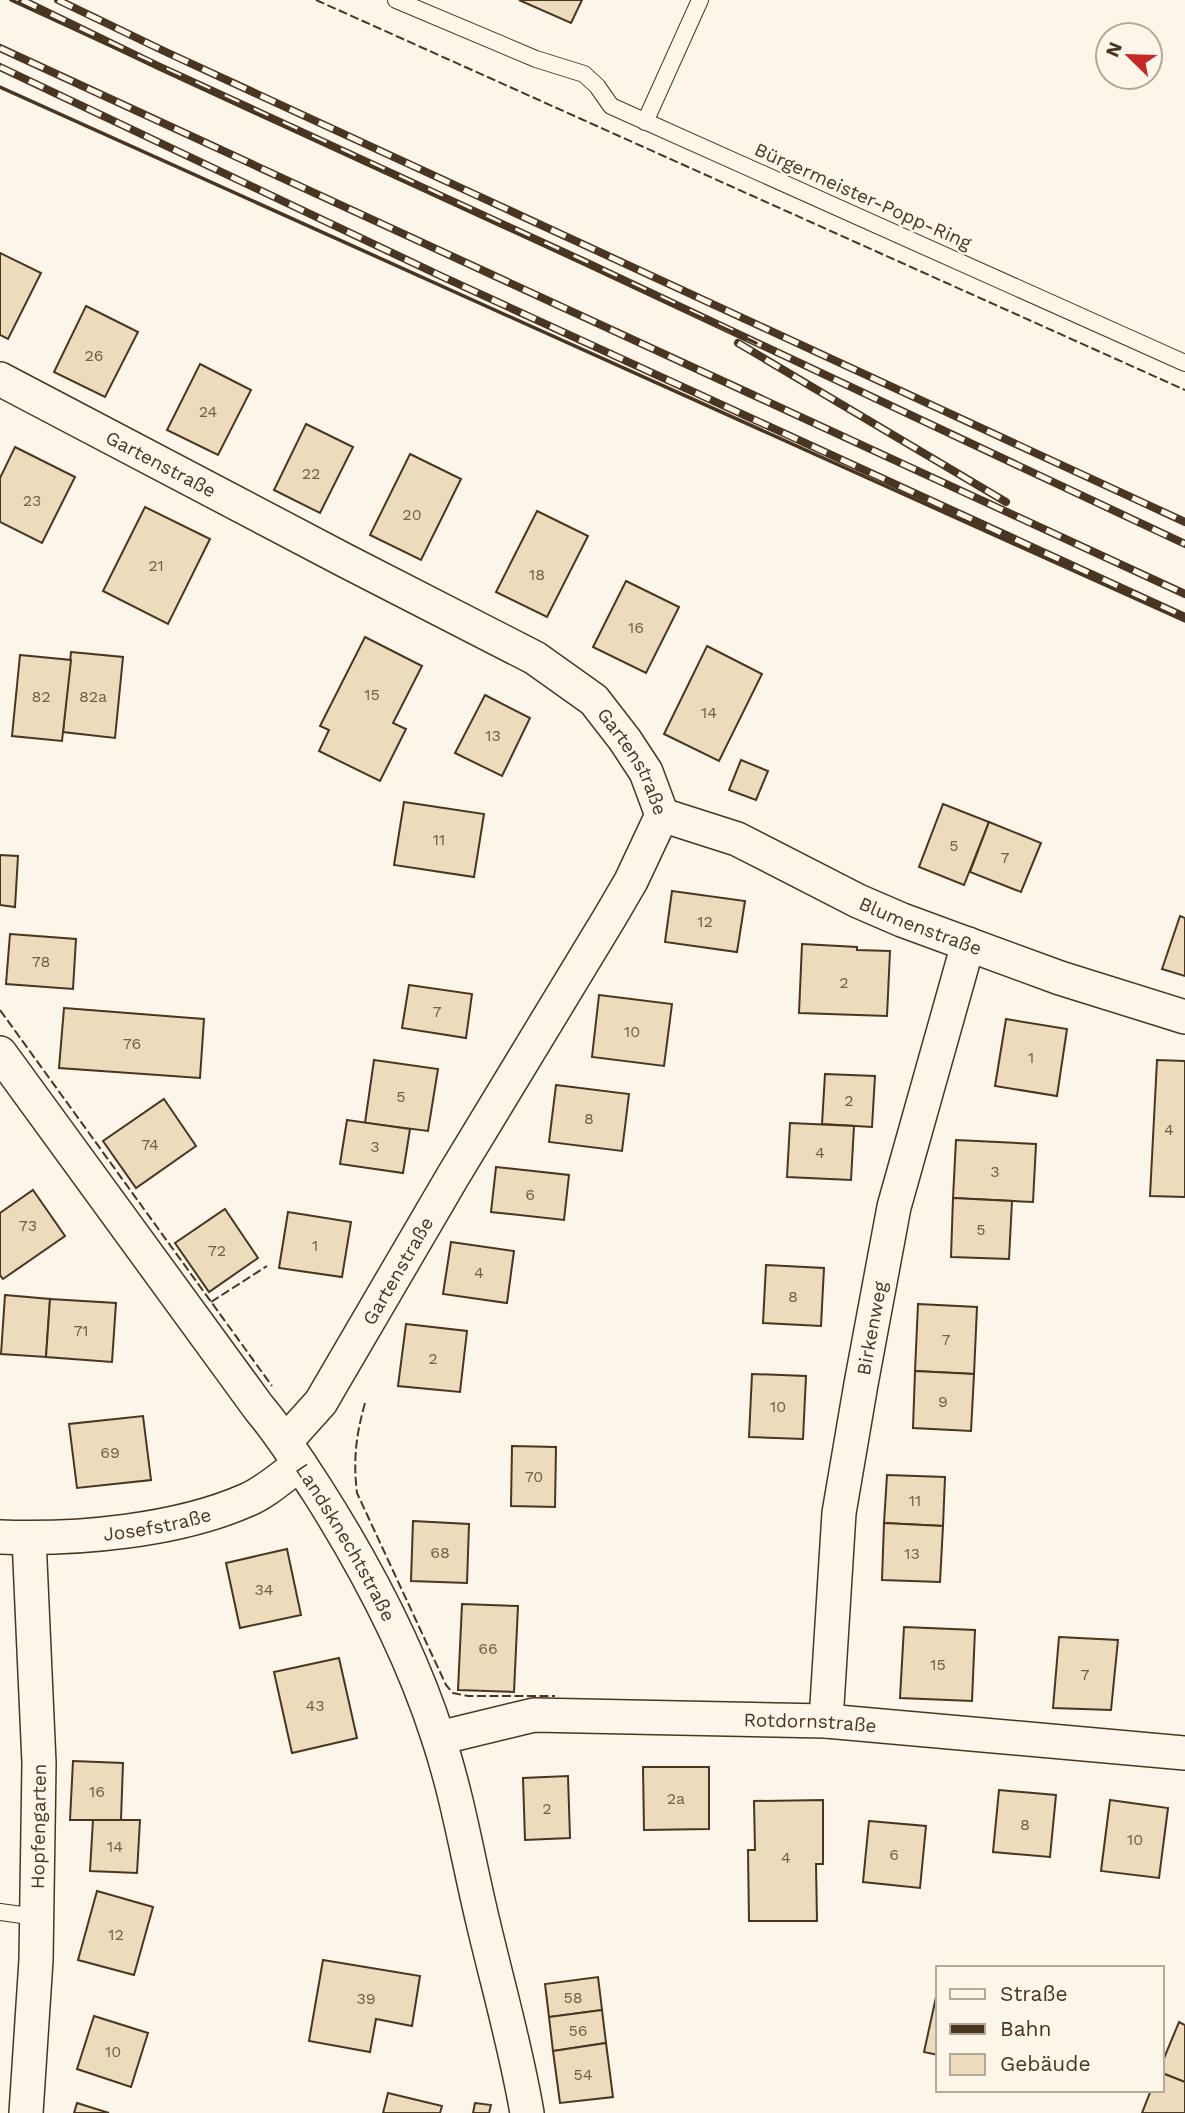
<svg xmlns="http://www.w3.org/2000/svg" width="1185" height="2113" font-family="'Work Sans',sans-serif">
<rect width="100%" height="100%" fill="#fbf6e9"/>
<g fill="#ecdcbc" stroke="#4a3520" stroke-width="2">
<path d="M519,0H582L571,23Z"/>
<path d="M0,253L41,273L8,339L0,335Z"/>
<path d="M86,306L138,332L105,397L54,372Z"/>
<path d="M200,364L251,390L218,455L167,430Z"/>
<path d="M306,424L353,447L320,513L274,490Z"/>
<path d="M15,447L75,477L42,543L0,522V478Z"/>
<path d="M410,454L461,479L421,560L370,535Z"/>
<path d="M145,507L210,539L168,624L103,591Z"/>
<path d="M537,511L588,536L547,617L496,592Z"/>
<path d="M626,581L679,607L646,673L593,647Z"/>
<path d="M365,637L422,666L393,723L406,729L380,781L319,751L329,730L320,726Z"/>
<path d="M707,646L762,674L719,761L664,734Z"/>
<path d="M71,652L123,657L115,738L63,732Z"/>
<path d="M20,655L71,660L62,741L12,736Z"/>
<path d="M485,695L530,718L502,776L455,753Z"/>
<path d="M741,760L768,771L756,800L729,790Z"/>
<path d="M404,802L484,814L474,877L394,865Z"/>
<path d="M943,804L989,822L964,885L919,867Z"/>
<path d="M989,822L1041,843L1021,892L970,872Z"/>
<path d="M0,855L18,856L15,907L0,905Z"/>
<path d="M672,891L745,901L737,952L665,942Z"/>
<path d="M1180,916L1185,918V976L1162,969Z"/>
<path d="M10,934L76,939L73,989L6,984Z"/>
<path d="M802,944L857,947V950L890,951L887,1016L799,1013Z"/>
<path d="M409,985L472,994L466,1038L402,1028Z"/>
<path d="M599,995L672,1004L664,1066L592,1057Z"/>
<path d="M64,1008L204,1019L200,1078L59,1068Z"/>
<path d="M1006,1019L1067,1029L1057,1096L995,1086Z"/>
<path d="M374,1060L438,1069L428,1131L365,1123Z"/>
<path d="M1157,1060L1185,1061V1197L1150,1196Z"/>
<path d="M825,1074L875,1076L872,1127L822,1124Z"/>
<path d="M556,1085L629,1094L622,1151L549,1142Z"/>
<path d="M164,1099L196,1146L136,1188L103,1141Z"/>
<path d="M347,1120L410,1129L403,1173L340,1164Z"/>
<path d="M790,1123L854,1126L851,1180L787,1177Z"/>
<path d="M956,1140L1036,1144L1033,1202L953,1198Z"/>
<path d="M496,1167L569,1175L564,1220L491,1212Z"/>
<path d="M33,1190L65,1236L3,1279L0,1275V1213Z"/>
<path d="M953,1198L1012,1201L1009,1259L951,1257Z"/>
<path d="M225,1209L258,1258L209,1292L175,1243Z"/>
<path d="M288,1212L351,1222L342,1277L279,1268Z"/>
<path d="M451,1242L514,1251L507,1303L443,1294Z"/>
<path d="M766,1265L824,1268L821,1326L763,1323Z"/>
<path d="M5,1295L50,1299L46,1357L1,1354Z"/>
<path d="M50,1299L116,1303L112,1362L46,1357Z"/>
<path d="M918,1304L977,1307L974,1374L915,1371Z"/>
<path d="M406,1324L467,1331L460,1392L398,1386Z"/>
<path d="M915,1371L974,1374L971,1431L913,1428Z"/>
<path d="M752,1374L806,1376L803,1439L749,1437Z"/>
<path d="M143,1416L151,1480L77,1488L69,1424Z"/>
<path d="M512,1446L556,1447L555,1507L511,1506Z"/>
<path d="M887,1475L945,1477L943,1526L884,1523Z"/>
<path d="M413,1521L469,1524L467,1583L411,1581Z"/>
<path d="M884,1523L943,1526L940,1582L882,1580Z"/>
<path d="M287,1549L301,1615L240,1628L226,1563Z"/>
<path d="M462,1604L518,1606L514,1692L458,1690Z"/>
<path d="M904,1627L975,1630L972,1701L900,1698Z"/>
<path d="M1059,1637L1118,1640L1111,1710L1053,1708Z"/>
<path d="M339,1658L357,1738L292,1753L274,1672Z"/>
<path d="M73,1761L123,1763L121,1820H70Z"/>
<path d="M643,1767H709V1829L644,1830Z"/>
<path d="M568,1776L570,1838L525,1840L523,1778Z"/>
<path d="M999,1790L1056,1795L1050,1857L993,1852Z"/>
<path d="M823,1800V1864H816L817,1921H749L748,1850H755L754,1801Z"/>
<path d="M1110,1800L1168,1808L1159,1878L1101,1871Z"/>
<path d="M93,1820H140L137,1873L90,1871Z"/>
<path d="M869,1821L926,1826L920,1888L863,1882Z"/>
<path d="M97,1891L153,1907L134,1975L78,1960Z"/>
<path d="M323,1960L420,1976L412,2026L376,2019L370,2052L309,2041Z"/>
<path d="M598,1977L602,2010L549,2017L545,1984Z"/>
<path d="M938,1988V2055L924,2052Z"/>
<path d="M602,2010L606,2043L553,2051L549,2017Z"/>
<path d="M94,2016L148,2033L131,2087L77,2069Z"/>
<path d="M1179,2022L1185,2025V2082L1162,2073V2063Z"/>
<path d="M606,2043L613,2097L560,2103L553,2051Z"/>
<path d="M1162,2073L1185,2082V2113H1142L1151,2090H1162Z"/>
<path d="M388,2093L442,2106L440,2113H383Z"/>
<path d="M77,2103L109,2113H74Z"/>
<path d="M475,2103L491,2105L489,2113H473Z"/>
</g>
<g fill="none" stroke-linecap="round" stroke-linejoin="round">
<defs>
<g id="lane">
<path d="M396,0L536,59L584,74L597,86L611,106L1185,363"/>
<path d="M645,122L700,0"/>
<path d="M0,1912L36,1917"/>
</g>
<g id="street">
<path id="s1" d="M0,379L346,561L535,658L594,700L625,740L646,772L662,815L631,881L610,917L453,1176L332,1383L321,1402L286,1441"/>
<path id="s2" d="M662,815L737,839L858,901L902,920L1060,978L1185,1017"/>
<path id="s3" d="M0,1053L259,1408C281,1434 298,1461 317,1490C366,1567 410,1650 438,1737C458,1797 468,1860 483,1922C498,1986 516,2048 527,2113"/>
<path id="s4" d="M0,1537C76,1540 177,1531 247,1500C266,1492 283,1476 300,1464"/>
<path id="s5" d="M826,1721L839,1513L861,1384L894,1207L968,944"/>
<path id="s6" d="M439,1738L534,1715L826,1721L1185,1753"/>
<path id="s7" d="M26,2113L36,1960L39,1763L29,1538"/>
</g>
</defs>
<use href="#lane" stroke="#4a3520" stroke-width="18"/>
<use href="#street" stroke="#4a3520" stroke-width="36"/>
<use href="#lane" stroke="#fbf6e9" stroke-width="16"/>
<use href="#street" stroke="#fbf6e9" stroke-width="33"/>
<defs>
<g id="rail">
<path d="M22,0L158,66L585,262L1185,544"/>
<path d="M58,0L166,52L1185,522"/>
<path d="M0,48L1185,594"/>
<path d="M0,67L443,277L1185,617"/>
<path d="M738,343L1006,502"/>
</g>
</defs>
<use href="#rail" stroke="#4a3520" stroke-width="8"/>
<use href="#rail" stroke="#fbf6e9" stroke-width="5" stroke-dasharray="16" stroke-linecap="butt"/>
<g stroke="#4a3520" stroke-width="2" stroke-dasharray="9 3.5" stroke-linecap="butt">
<path d="M316,0L1185,390"/>
<path d="M0,1010L272,1386"/>
<path d="M211,1302L267,1266"/>
<path d="M365,1403C356,1435 353,1460 357,1493L446,1685L453,1693L468,1696H555"/>
</g>
<g stroke="#4a3520" stroke-width="3.5">
<path d="M11,0L756,343"/>
<path d="M0,87L1185,621"/>
</g>
</g>
<g text-anchor="middle" dominant-baseline="central" stroke-width="5" stroke-linejoin="round" paint-order="stroke">
<g font-size="16" fill="#725f47">
<text x="94" y="355">26</text>
<text x="208" y="411">24</text>
<text x="311" y="473">22</text>
<text x="32" y="500">23</text>
<text x="412" y="514">20</text>
<text x="156" y="565">21</text>
<text x="537" y="574">18</text>
<text x="636" y="627">16</text>
<text x="372" y="694">15</text>
<text x="41" y="696">82</text>
<text x="93" y="696">82a</text>
<text x="709" y="712">14</text>
<text x="493" y="735">13</text>
<text x="439" y="839">11</text>
<text x="954" y="845">5</text>
<text x="1005" y="857">7</text>
<text x="705" y="921">12</text>
<text x="41" y="961">78</text>
<text x="844" y="982">2</text>
<text x="437" y="1011">7</text>
<text x="632" y="1031">10</text>
<text x="132" y="1043">76</text>
<text x="1031" y="1057">1</text>
<text x="401" y="1096">5</text>
<text x="849" y="1100">2</text>
<text x="589" y="1118">8</text>
<text x="1169" y="1129">4</text>
<text x="150" y="1144">74</text>
<text x="375" y="1146">3</text>
<text x="820" y="1152">4</text>
<text x="995" y="1171">3</text>
<text x="530" y="1194">6</text>
<text x="28" y="1225">73</text>
<text x="981" y="1229">5</text>
<text x="315" y="1245">1</text>
<text x="217" y="1250">72</text>
<text x="479" y="1272">4</text>
<text x="793" y="1296">8</text>
<text x="81" y="1330">71</text>
<text x="946" y="1339">7</text>
<text x="433" y="1358">2</text>
<text x="943" y="1401">9</text>
<text x="778" y="1406">10</text>
<text x="110" y="1452">69</text>
<text x="534" y="1476">70</text>
<text x="915" y="1500">11</text>
<text x="440" y="1552">68</text>
<text x="912" y="1553">13</text>
<text x="264" y="1589">34</text>
<text x="488" y="1648">66</text>
<text x="938" y="1664">15</text>
<text x="1085" y="1674">7</text>
<text x="315" y="1705">43</text>
<text x="97" y="1791">16</text>
<text x="676" y="1798">2a</text>
<text x="547" y="1808">2</text>
<text x="1025" y="1824">8</text>
<text x="1135" y="1839">10</text>
<text x="115" y="1846">14</text>
<text x="894" y="1854">6</text>
<text x="786" y="1857">4</text>
<text x="116" y="1934">12</text>
<text x="573" y="1997">58</text>
<text x="366" y="1998">39</text>
<text x="578" y="2030">56</text>
<text x="113" y="2051">10</text>
<text x="583" y="2074">54</text>
</g>
<g font-size="19" fill="#4a3520" stroke="#fbf6e9">
<text transform="translate(863 196) rotate(24)">Bürgermeister-Popp-Ring</text>
<text stroke="none"><textPath href="#s1" startOffset="182">Gartenstraße</textPath></text>
<text stroke="none"><textPath href="#s1" startOffset="749">Gartenstraße</textPath></text>
<text stroke="none"><textPath href="#s2" startOffset="282">Blumenstraße</textPath></text>
<text transform="translate(398 1271) rotate(-60)">Gartenstraße</text>
<text stroke="none"><textPath href="#s5" startOffset="396">Birkenweg</textPath></text>
<text stroke="none"><textPath href="#s4" startOffset="158">Josefstraße</textPath></text>
<text stroke="none"><textPath href="#s3" startOffset="600">Landsknechtstraße</textPath></text>
<text stroke="none"><textPath href="#s6" startOffset="374">Rotdornstraße</textPath></text>
<text stroke="none"><textPath href="#s7" startOffset="287">Hopfengarten</textPath></text>
</g>
</g>
<rect x="936" y="1966" width="228" height="126" fill="#fbf6e9" stroke="#b4a999" stroke-width="2"/>
<rect x="950" y="1989" width="35" height="10" fill="#fbf6e9" stroke="#b4a999" stroke-width="2"/>
<text x="1000" y="2001" font-size="21" fill="#4a3520">Straße</text>
<rect x="950" y="2024" width="35" height="10" fill="#4a3520" stroke="#b4a999" stroke-width="2"/>
<text x="1000" y="2036" font-size="21" fill="#4a3520">Bahn</text>
<rect x="950" y="2054" width="35" height="21" fill="#ecdcbc" stroke="#b4a999" stroke-width="2"/>
<text x="1000" y="2071" font-size="21" fill="#4a3520">Gebäude</text>
<g transform="translate(1129 56) rotate(293)"><circle r="33" fill="#fbf6e9" stroke="#b4a999" stroke-width="2"/>
<path d="M0-5L12 26L0 18L-12 26Z" fill="#c62828"/>
<text y="-10" font-size="19" font-weight="bold" text-anchor="middle" fill="#4a3520">N</text>
</g>
</svg>
